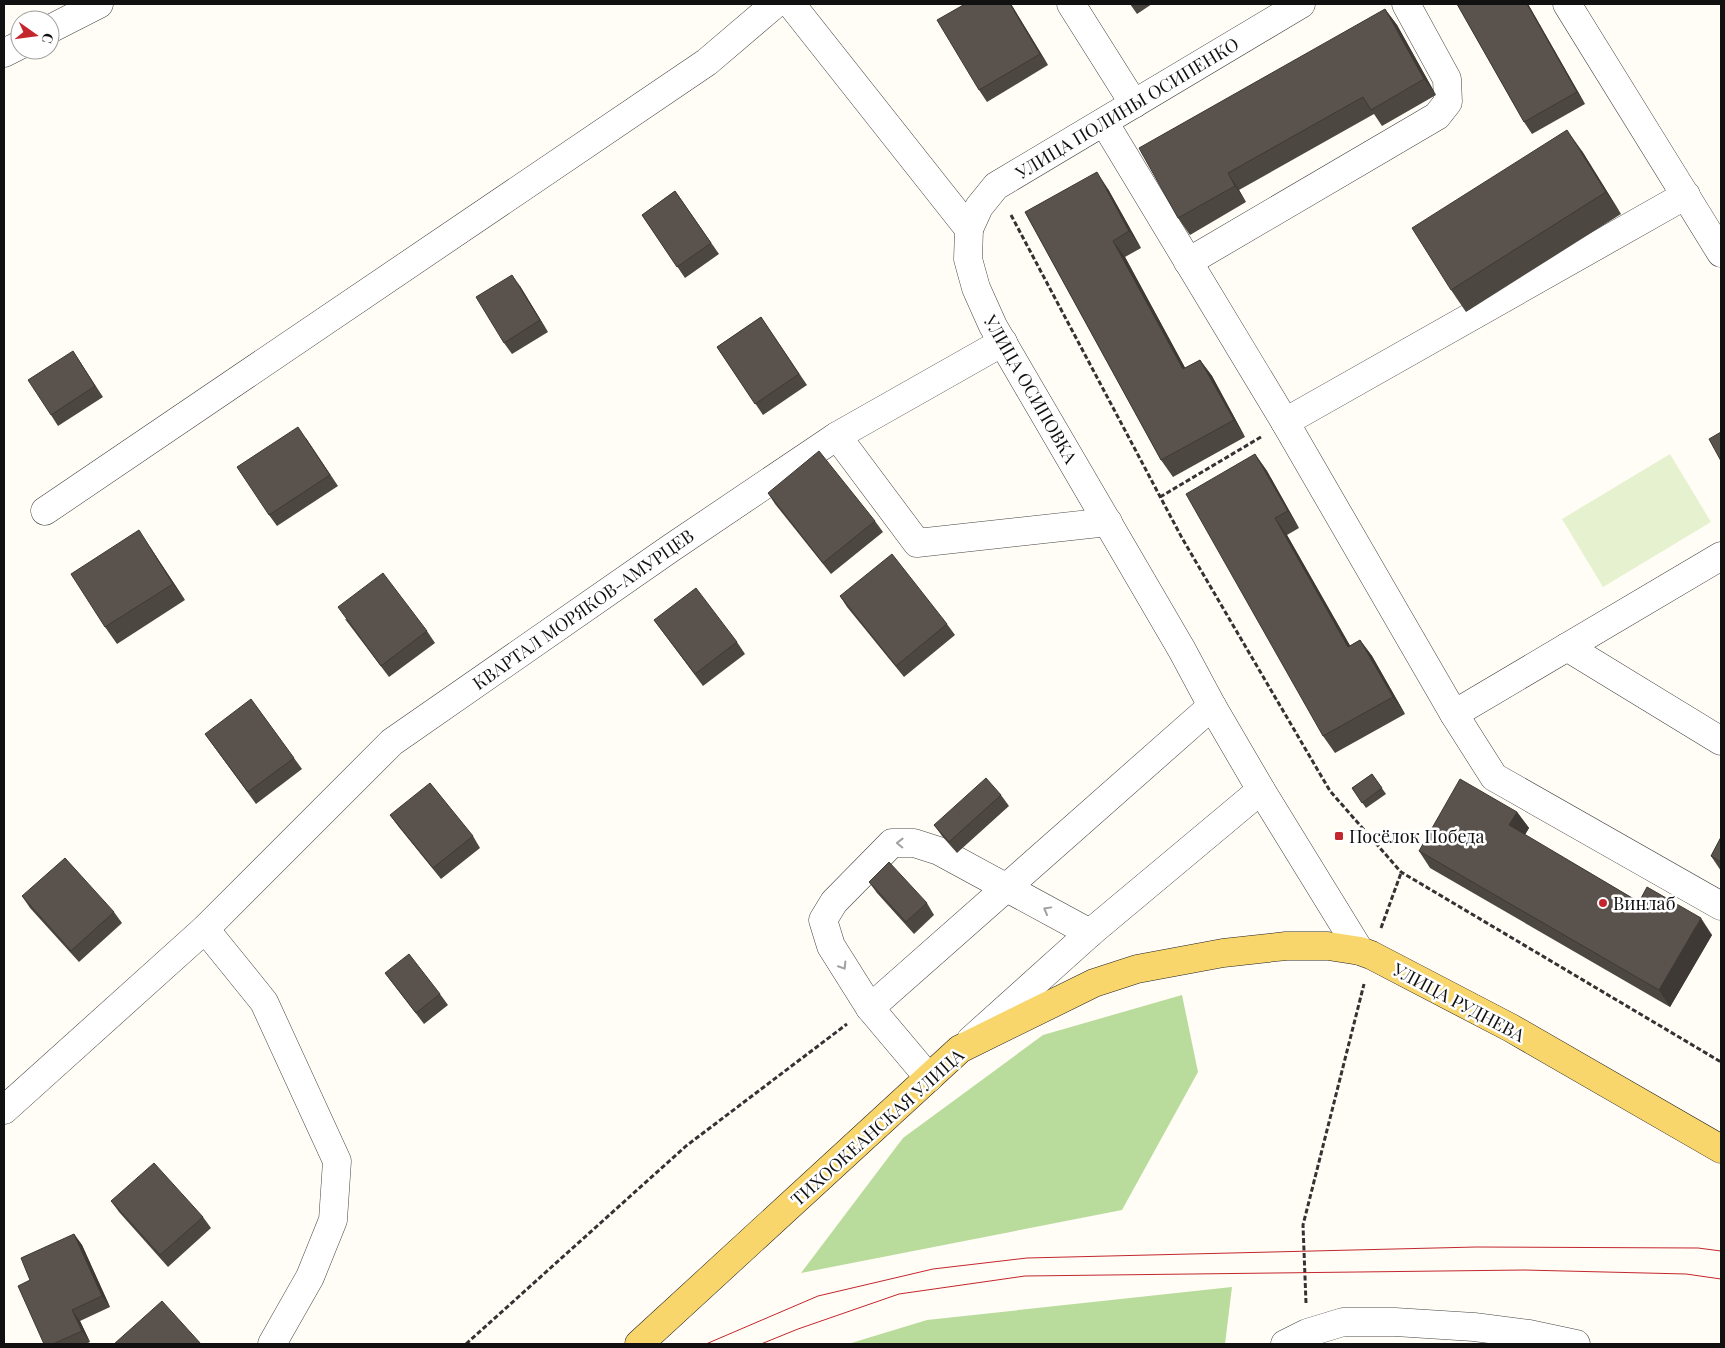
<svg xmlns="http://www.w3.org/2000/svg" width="1725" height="1348" font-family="'Playfair Display',serif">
<rect width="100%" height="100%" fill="#fffdf5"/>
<g fill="#b9dc9c">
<path d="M1182,995L1198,1072L1122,1210L801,1273L903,1138L1043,1035Z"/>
<path d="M1232,1287L1225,1344H848L927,1320Z"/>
</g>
<path fill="#e6f2cf" d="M1670,454L1711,522L1603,587L1562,519Z"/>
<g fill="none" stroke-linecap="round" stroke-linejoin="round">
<defs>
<g id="minor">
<path d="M791,4L969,229L968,259L976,288L993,326L1182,650L1212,706L1261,790L1360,951"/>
<path d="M1071,4L1134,104"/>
<path d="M1567,4L1721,253"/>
<path d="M50,29L99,4"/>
<path d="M4,53L20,45"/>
<path d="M1104,122L1285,422L1454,714L1721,556"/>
<path d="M969,229L979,207L996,186L1301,4"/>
<path d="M1188,262L1437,116L1448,102L1447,79L1406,4"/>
<path d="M1285,422L1686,195"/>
<path d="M837,436L917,543L1108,522"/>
<path d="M45,511L707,62L775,4"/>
<path d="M1567,647L1721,741"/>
<path d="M1454,714L1494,777L1721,906"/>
<path d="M205,929L392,742L671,548L837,436L1003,342"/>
<path d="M870,1008L1212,706"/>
<path d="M971,1040L1090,933L1261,790"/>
<path d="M929,1078L870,1008L831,946L823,920L834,902L892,843H914L939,851L1090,933"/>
<path d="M4,1110L205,929L264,1002L337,1161L333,1220L310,1277L272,1344"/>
<path d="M1285,1344L1307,1333L1343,1322H1395L1474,1327L1529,1334L1576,1344"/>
</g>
<path id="major" d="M639,1344L960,1049L1094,983L1137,969L1223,953L1286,946H1328L1360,951L1371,955L1511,1028L1721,1149"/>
</defs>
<use href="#minor" stroke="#444" stroke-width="29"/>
<use href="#major" stroke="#222" stroke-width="29"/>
<g stroke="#333" stroke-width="3" stroke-dasharray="5 2.5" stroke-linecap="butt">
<path d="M1011,215L1182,538L1330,791L1401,872L1721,1062"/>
<path d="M1160,497L1261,437"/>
<path d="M1381,928L1401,873"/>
<path d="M1306,1303L1303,1225L1364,984"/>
<path d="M466,1344L686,1146L847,1024"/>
</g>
<use href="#minor" stroke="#fff" stroke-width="28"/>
<use href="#major" stroke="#f9d66b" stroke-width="28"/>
<g stroke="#c4262e" stroke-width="1">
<path d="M706,1344L818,1296L933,1269L1027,1258L1476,1247L1698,1248L1721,1251"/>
<path d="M761,1344L798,1329L899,1294L1025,1276L1524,1270L1686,1274L1721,1279"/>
</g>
</g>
<g fill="#4d4742">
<path d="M1011,4L1048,65L987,102L979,90Z"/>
<path d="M1130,4H1152L1137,14Z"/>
<path d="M1457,4H1528L1585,104L1532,134L1524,122Z"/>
<path d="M1385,9L1397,25L1436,95L1382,126L1374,114L1239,190L1246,202L1190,235L1178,218Z"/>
<path d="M1582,151L1621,214L1466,312L1451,290Z"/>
<path d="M1108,189L1141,248L1125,257L1185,368L1200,360L1212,376L1245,437L1173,477L1161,460L1025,212Z"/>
<path d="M675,191L719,254L685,278L642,215Z"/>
<path d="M520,286L548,332L512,354L504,343Z"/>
<path d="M761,317L807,385L763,415L717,347Z"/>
<path d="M73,351L103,397L58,426L51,415Z"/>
<path d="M306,438L338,486L277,526L269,515Z"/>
<path d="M1255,454L1267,471L1299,528L1287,535L1350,646L1360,640L1372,656L1405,714L1335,753L1323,736Z"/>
<path d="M768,493L875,521L883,532L831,574L775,504Z"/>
<path d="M150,547L185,600L117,644L105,627Z"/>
<path d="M840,596L947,624L955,635L904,677L847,607Z"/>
<path d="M345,619L427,631L435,643L389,677Z"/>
<path d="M654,620L737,642L745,654L703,686Z"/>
<path d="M205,734L294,758L302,769L256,804Z"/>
<path d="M1372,774L1386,794L1366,808L1352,788Z"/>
<path d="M1001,795L1009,806L957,853L942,836L934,825Z"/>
<path d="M1517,812L1529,828L1525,835L1639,902L1712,935L1670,1007L1430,868L1419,851Z"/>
<path d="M390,815L473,836L480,848L441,879L398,826Z"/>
<path d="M1721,837V871L1711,856Z"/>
<path d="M869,882L927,903L934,915L914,934L877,893Z"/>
<path d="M22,896L114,912L122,923L79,962L30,908Z"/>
<path d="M385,973L440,994L448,1005L424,1024Z"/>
<path d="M111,1201L203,1217L211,1228L168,1267L119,1212Z"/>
<path d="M74,1234L82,1245L110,1307L80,1321L90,1342L86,1344H44L30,1280Z"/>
</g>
<g fill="#3f3936">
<path d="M1010,4H1011L1048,65L1040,54Z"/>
<path d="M1527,4H1528L1585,104L1577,92Z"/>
<path d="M1385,9L1397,25L1436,95L1424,79Z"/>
<path d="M1567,130L1582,151L1621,214L1606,192Z"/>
<path d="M1097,172L1108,189L1141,248L1129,231Z"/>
<path d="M1228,173L1239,190L1246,202L1235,186Z"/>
<path d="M1113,241L1125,257L1195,386L1183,369Z"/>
<path d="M512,275L520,286L548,332L540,320Z"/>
<path d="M1200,360L1212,376L1245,437L1234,420Z"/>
<path d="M1255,454L1267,471L1299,528L1288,511Z"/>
<path d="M1275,518L1287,535L1360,663L1348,647Z"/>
<path d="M139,530L150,547L185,600L173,584Z"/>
<path d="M1360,640L1372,656L1405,714L1393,697Z"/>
<path d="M1517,812L1529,828L1520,842L1509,825Z"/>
<path d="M1701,918L1712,935L1670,1007L1659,990Z"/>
<path d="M74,1234L82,1245L110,1307L102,1296Z"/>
<path d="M72,1310L80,1321L90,1342L82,1331Z"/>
</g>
<g fill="#5a524d" stroke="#3f3936">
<path d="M965,4H1010L1040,54L979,90L937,20Z"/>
<path d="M1457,4H1527L1577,92L1524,122Z"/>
<path d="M1385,9L1424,79L1371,110L1363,97L1228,173L1235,186L1178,218L1139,148Z"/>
<path d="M1567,130L1606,192L1451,290L1412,228Z"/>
<path d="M1097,172L1129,231L1113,241L1183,369L1200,360L1234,420L1161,460L1025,212Z"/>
<path d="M675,191L711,243L677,267L642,215Z"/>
<path d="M512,275L540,320L504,343L476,297Z"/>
<path d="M761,317L799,374L755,404L717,347Z"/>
<path d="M73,351L95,386L51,415L28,380Z"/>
<path d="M298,427L330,475L269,515L237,467Z"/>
<path d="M1721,432V461L1709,439Z"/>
<path d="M819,451L875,521L823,563L768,493Z"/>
<path d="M1255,454L1288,511L1275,518L1348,647L1360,640L1393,697L1323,736L1186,494Z"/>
<path d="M139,530L173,584L105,627L71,574Z"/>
<path d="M892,554L947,624L896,666L840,596Z"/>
<path d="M383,573L427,631L381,666L338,607Z"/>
<path d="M696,588L737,642L695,674L654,620Z"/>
<path d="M251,699L294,758L248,792L205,734Z"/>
<path d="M1372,774L1382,788L1362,803L1352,788Z"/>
<path d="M986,778L1001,795L949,842L934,825Z"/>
<path d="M1460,779L1517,812L1509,825L1639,902L1647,887L1701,918L1659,990L1419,851Z"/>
<path d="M430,783L473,836L433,868L390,815Z"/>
<path d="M1721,837V862L1711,856Z"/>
<path d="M65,858L114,912L71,951L22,896Z"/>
<path d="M889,862L927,903L906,922L869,882Z"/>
<path d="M409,954L440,994L416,1013L385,973Z"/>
<path d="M154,1163L203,1217L160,1255L111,1201Z"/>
<path d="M74,1234L102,1296L72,1310L82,1331L53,1344H44L18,1286L30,1280L21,1258Z"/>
<path d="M162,1301L201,1344H114Z"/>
</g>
<defs><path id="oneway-chevron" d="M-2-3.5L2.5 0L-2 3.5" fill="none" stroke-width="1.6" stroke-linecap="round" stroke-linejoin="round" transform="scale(1.25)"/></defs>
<g stroke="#a0a0a0">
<use href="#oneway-chevron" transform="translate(900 843) rotate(-179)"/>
<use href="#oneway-chevron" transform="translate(1047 910) rotate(-151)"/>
<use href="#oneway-chevron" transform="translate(843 966) rotate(58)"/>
</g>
<g fill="#c4262e" stroke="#fff" stroke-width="2">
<rect x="1334" y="831" width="10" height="10" rx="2.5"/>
<circle cx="1603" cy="903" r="5"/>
</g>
<g text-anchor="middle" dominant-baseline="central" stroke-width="5" stroke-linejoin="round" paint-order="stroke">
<g font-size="18" fill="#111" stroke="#fff">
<text transform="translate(1127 108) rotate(-31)">УЛИЦА ПОЛИНЫ ОСИПЕНКО</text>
<text transform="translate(1031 389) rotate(60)">УЛИЦА ОСИПОВКА</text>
<text transform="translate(583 609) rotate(-35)">КВАРТАЛ МОРЯКОВ-АМУРЦЕВ</text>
<text transform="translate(1459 1002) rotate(28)">УЛИЦА РУДНЕВА</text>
<text transform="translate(877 1127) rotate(-42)">ТИХООКЕАНСКАЯ УЛИЦА</text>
</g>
<g font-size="18" fill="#111" stroke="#fff" text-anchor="start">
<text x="1349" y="836">Посёлок Победа</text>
<text x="1613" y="903">Винлаб</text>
</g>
</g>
<rect width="1725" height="1348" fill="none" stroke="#111111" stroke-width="10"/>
<g transform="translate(35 35) rotate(104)"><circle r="24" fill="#ffffff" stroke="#a0a0a0"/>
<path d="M0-4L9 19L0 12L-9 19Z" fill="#c4262e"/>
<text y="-8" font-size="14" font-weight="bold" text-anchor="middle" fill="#111111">С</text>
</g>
</svg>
